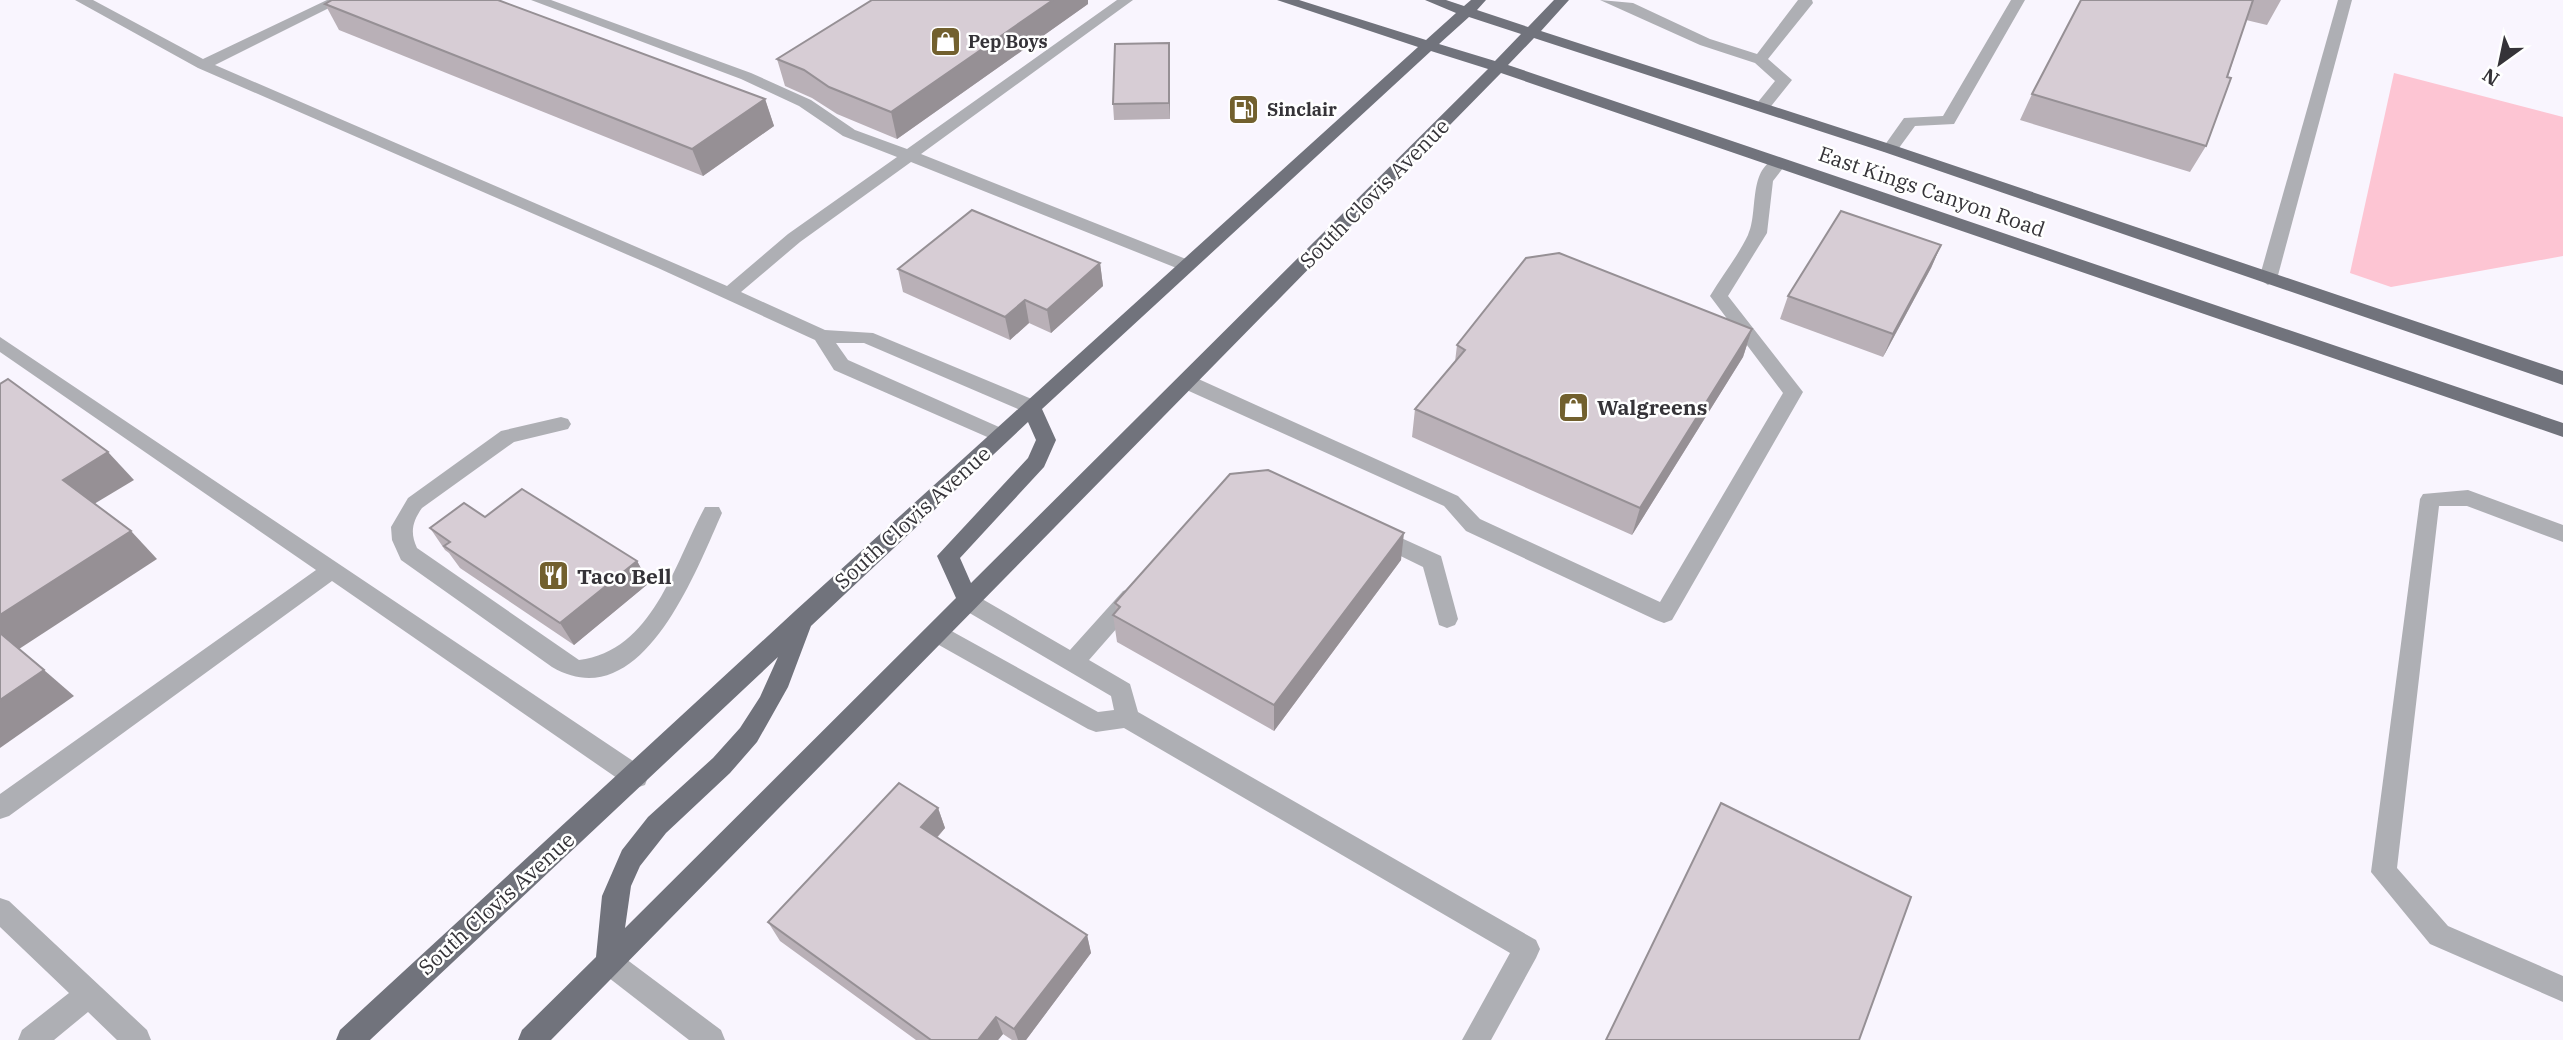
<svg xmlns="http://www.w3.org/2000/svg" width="2563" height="1040" font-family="'IBM Plex Serif',serif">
<rect width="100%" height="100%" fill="#f9f5fe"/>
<path fill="#fdc5d3" d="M2394,73L2563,117V256L2391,287L2350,273Z"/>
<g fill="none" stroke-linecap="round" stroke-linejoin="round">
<g fill="#aeafb4" fill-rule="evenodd">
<path d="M75,0H93L203,59L327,0H345L215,65L727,286L788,234L897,157L843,136L799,106L741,79L531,0H551L751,73L811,100L855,130L907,149L1117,0H1133L921,154L1191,261L1194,265L1191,269H1179L911,162L800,242L741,292L825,330L873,333L1039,402L1042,407L1039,412H1025L864,343H836L848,360L1008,431L1011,436L1001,443L834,370L815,340L658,268L198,68Z"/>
<path d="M1600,0L1633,3L1710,39L1757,54L1798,0H1812L1813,3L1768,59L1792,80L1768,110L1762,112L1754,107L1775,81L1755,63L1700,45Z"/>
<path d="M2011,0H2025L1954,124L1915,126L1896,152H1884L1882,149L1904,118L1943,116Z"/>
<path d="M2338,0H2352L2277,279L2268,285L2259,279Z"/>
<path d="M1779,158L1787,163L1773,181L1767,233L1728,296L1803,392L1672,620L1664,623L1656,620L1466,531L1444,506L1180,387L1177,382L1187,375L1194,377L1458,496L1480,519L1660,602L1783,393L1710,296C1722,276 1738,256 1748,235C1759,213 1747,166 1779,158Z"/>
<path d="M0,337L645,769L648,777L645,785L636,788L627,785L332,581L9,816L0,819V794L316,570L0,352Z"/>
<path d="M561,417L568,419L571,424L568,429L514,442L422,508C412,522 410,533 417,548L579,660C653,651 674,564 705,507H719L722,513C695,573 641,719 552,667L401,560L392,540L391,527L408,498L501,431Z"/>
<path d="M2468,490L2563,525V542L2467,506H2439L2397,868L2448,926L2563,976V1002L2430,944L2371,872L2420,499L2423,494Z"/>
<path d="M1377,527L1441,556L1458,619L1455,625L1447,628L1439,625L1423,567L1370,541L1366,535L1370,529Z"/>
<path d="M1131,588L1139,591L1142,597L1139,603L1089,660L1130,684L1138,712L1536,940L1540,949L1536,958L1491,1040H1462L1510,953L1124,728L1096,732L1088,729L930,640L927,634L930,628L938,625L946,628L1098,712L1114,710L1111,696L961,608L958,602L961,596L969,593L977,596L1070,650L1123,591Z"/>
<path d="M0,898L9,901L147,1030L151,1040H117L88,1012L54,1040H18L22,1030L69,993L0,927Z"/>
<path d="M609,949L618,953L721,1030L725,1040H689L600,971L596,962L600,953Z"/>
</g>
<path fill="#71737c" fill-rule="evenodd" d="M1277,0H1299L1426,40L1456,13L1425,0H1446L1464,6L1471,0H1486L1477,10L1528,27L1554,0H1569L1541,31L1896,146L2563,371V385L1884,152L1534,38L1508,65L2563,423V437L1501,73L551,1040H518L522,1030L596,957L602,896L622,850L648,817L713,758L740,728L760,697L778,657L370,1040H336L340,1030L795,611L1418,47ZM1469,17L1521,34L1495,61L1439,44ZM1431,51L1488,69L971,583L960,558L1044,467L1056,440L1042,409ZM1028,422L1036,440L1028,458L937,556L956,598L625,928L631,886L640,866L666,833L730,773L757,742L788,687L811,626Z"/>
</g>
<g fill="#b9b0b7">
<path d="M2081,0H2281L2267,25L2246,20L2206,146L2190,172L2020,120L2032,94Z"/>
<path d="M325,4L765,99L774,126L703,176L339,30Z"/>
<path d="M1088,4L897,139L837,114L812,98L785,86L777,59Z"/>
<path d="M1170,58V119L1114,120L1113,104Z"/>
<path d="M1941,245L1931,268L1883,357L1780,319L1788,296Z"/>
<path d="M1100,263L1103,286L1051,333L1029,323L1010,340L903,292L898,269Z"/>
<path d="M1752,329L1743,357L1632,535L1412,437L1415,409L1455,362L1457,345Z"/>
<path d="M485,517L637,561L649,583L574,645L460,568L449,553L445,550L430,528Z"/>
<path d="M1401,560L1274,731L1117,642L1113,615L1116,612L1115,603Z"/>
<path d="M938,808L945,828L937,838L1087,935L1091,953L1026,1040H1012L1003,1034L998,1040H916L780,941L768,922Z"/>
</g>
<g fill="#969095">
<path d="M1053,0H1088V4L897,139L891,112Z"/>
<path d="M1169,43L1170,58V119L1169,103Z"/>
<path d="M765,99L774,126L703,176L692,149Z"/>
<path d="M1941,245L1931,268L1883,357L1893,334Z"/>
<path d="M1100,263L1103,286L1051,333L1047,310Z"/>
<path d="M1025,300L1029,323L1010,340L1005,317Z"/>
<path d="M1752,329L1743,357L1632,535L1640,508Z"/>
<path d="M108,452L134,480L89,507L63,480Z"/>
<path d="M131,531L157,559L19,649L0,633V615Z"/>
<path d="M1404,533L1401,560L1274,731V705Z"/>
<path d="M637,561L649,583L574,645L560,623Z"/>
<path d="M44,670L74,696L0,748V700Z"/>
<path d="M938,808L945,828L928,847L921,827Z"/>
<path d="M1087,935L1091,953L1026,1040H1018L1014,1029Z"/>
<path d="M996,1017L1003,1034L998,1040H978Z"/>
</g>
<g fill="#d7cdd5" stroke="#969095" stroke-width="2">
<path d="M332,0H498L765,99L692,149L325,4Z"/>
<path d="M872,0H1053L891,112L829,87L804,70L777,59Z"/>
<path d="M2081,0H2253L2227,77L2231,78L2206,146L2032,94Z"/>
<path d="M1169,43V103L1113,104L1115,44Z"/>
<path d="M972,210L1100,263L1047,310L1025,300L1005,317L898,269Z"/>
<path d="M1841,211L1941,245L1893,334L1788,296Z"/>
<path d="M1559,253L1752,329L1640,508L1415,409L1465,350L1457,345L1526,258Z"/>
<path d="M8,379L108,452L63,480L131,531L0,615V384Z"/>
<path d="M1268,470L1404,533L1274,705L1113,615L1120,607L1115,603L1230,474Z"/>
<path d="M522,489L637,561L560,623L444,546L450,542L430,528L464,503L485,517Z"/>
<path d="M0,633L44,670L0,700Z"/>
<path d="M899,783L938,808L921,827L1087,935L1014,1029L996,1017L978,1040H931L768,922Z"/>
<path d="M1721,803L1911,897L1859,1040H1606Z"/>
</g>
<defs>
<symbol id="shop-square" viewBox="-11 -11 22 22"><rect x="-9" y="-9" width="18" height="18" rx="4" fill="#72602e" stroke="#fff"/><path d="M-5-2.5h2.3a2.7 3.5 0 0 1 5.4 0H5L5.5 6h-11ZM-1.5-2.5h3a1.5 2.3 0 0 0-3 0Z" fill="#fff"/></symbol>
<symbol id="fuel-square" viewBox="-11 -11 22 22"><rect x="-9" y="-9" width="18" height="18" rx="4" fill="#72602e" stroke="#fff"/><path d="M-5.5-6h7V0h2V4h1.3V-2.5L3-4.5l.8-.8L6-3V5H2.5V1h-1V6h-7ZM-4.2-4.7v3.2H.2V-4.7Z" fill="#fff"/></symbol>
<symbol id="restaurant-square" viewBox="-11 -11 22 22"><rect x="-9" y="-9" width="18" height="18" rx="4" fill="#72602e" stroke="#fff"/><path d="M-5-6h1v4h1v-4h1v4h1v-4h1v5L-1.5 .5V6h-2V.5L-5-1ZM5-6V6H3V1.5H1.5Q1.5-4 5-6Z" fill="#fff"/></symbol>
</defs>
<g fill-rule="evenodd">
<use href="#shop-square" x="928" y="24" width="35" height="35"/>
<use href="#fuel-square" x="1226" y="92" width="35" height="35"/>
<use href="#shop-square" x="1556" y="390" width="35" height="35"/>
<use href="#restaurant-square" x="536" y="558" width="35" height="35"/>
</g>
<g text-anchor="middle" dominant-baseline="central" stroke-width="5" stroke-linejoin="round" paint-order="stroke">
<g font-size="18" font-weight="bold" fill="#353338" stroke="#fff" text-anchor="start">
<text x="968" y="41">Pep Boys</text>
<text x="1267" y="109">Sinclair</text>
</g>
<g font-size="21" fill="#353338" stroke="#fff">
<text transform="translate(1932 191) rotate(19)">East Kings Canyon Road</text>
<text transform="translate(1374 193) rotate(-45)">South Clovis Avenue</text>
<text transform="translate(912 517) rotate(-42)">South Clovis Avenue</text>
<text transform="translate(496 903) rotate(-42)">South Clovis Avenue</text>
</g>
<g font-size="21" font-weight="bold" fill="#353338" stroke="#fff" text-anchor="start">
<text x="1597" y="407">Walgreens</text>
<text x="577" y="576">Taco Bell</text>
</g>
</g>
<g transform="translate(2500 63) rotate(213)" stroke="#ffffff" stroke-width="5" paint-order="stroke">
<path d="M0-5L12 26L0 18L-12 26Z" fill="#353338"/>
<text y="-10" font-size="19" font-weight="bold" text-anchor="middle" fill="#353338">N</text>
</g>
</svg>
